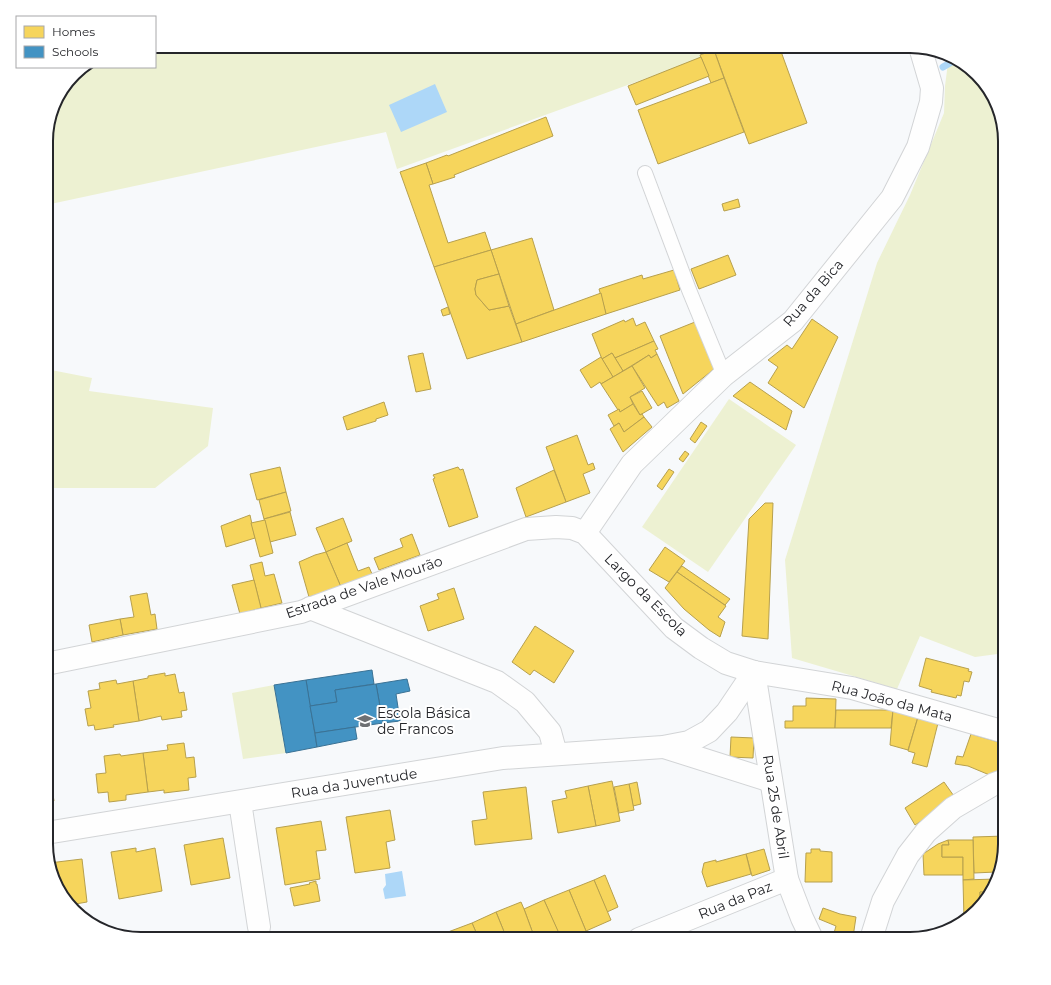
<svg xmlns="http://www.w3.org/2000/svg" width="1051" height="985" font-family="Montserrat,sans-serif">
<rect width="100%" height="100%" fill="#f7f9fb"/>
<g fill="#edf1d2">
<path d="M155,46H735L397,169L386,132L46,205V134L56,99L78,70L83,67H155Z"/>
<path d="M949,55L952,56L977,74L998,104L1005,135V653L975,657L920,636L897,689L792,658L785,560L877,263L910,195L944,113L945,86Z"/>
<path d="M46,369L92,378L89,391L213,408L208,446L155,488H46Z"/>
<path d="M729,399L796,445L708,572L642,527Z"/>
<path d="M274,685L286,753L243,759L232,693Z"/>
</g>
<g fill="#add7f8">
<path d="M435,84L447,112L401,132L389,105Z"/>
<path d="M402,871L406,896L385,899L383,889L386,885L385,874Z"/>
</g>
<g fill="#f6d55c" stroke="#b7a04d">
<path d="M723,46H779L807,123L749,144L714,50Z"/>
<path d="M714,50L724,78L711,83L700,55Z"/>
<path d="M701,57L709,76L636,105L628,86Z"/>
<path d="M724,78L744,132L658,164L638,110Z"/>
<path d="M546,117L553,136L454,175L455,177L433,184L426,163L447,155L448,156Z"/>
<path d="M426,163L433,184L429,185L448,243L485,232L491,250L434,267L400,172Z"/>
<path d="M738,199L740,207L724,211L722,204Z"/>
<path d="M532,238L554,310L516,324L491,250Z"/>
<path d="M491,250L499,274L477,280L475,289L476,295L489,310L509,306L522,342L467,359L434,267Z"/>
<path d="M728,255L736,275L699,289L691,269Z"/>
<path d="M674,270L680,290L606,314L599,289L642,275L643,279Z"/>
<path d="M499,274L509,306L489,310L476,295L475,289L477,280Z"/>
<path d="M601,293L606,314L522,342L516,324Z"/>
<path d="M448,307L450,314L443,316L441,310Z"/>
<path d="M633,318L636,326L645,322L654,341L615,358L612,353L602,359L592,334L624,320L625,322Z"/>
<path d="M812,319L838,337L804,408L768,383L778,367L768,360L787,345L792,349Z"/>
<path d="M695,322L714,369L683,394L660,336Z"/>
<path d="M654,341L658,349L655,350L657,354L651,358L649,355L623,371L615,358Z"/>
<path d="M423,353L431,389L416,392L408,356Z"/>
<path d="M612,353L623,371L613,377L602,359Z"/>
<path d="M657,354L679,401L667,408L664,402L658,406L632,366L649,355L651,358Z"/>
<path d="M601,357L613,377L601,384L600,382L591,388L580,370Z"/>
<path d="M632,366L645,388L630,397L633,404L620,412L619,409L618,410L601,384Z"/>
<path d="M750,382L792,411L786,430L733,396Z"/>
<path d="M642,391L652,408L640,415L630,397Z"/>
<path d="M384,402L388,415L376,419V421L347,430L343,417Z"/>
<path d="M633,404L640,415L642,414L644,417L624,432L619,423L614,426L608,415L619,409L620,412Z"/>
<path d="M644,417L652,427L623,452L610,429L619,423L624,432Z"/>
<path d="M701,422L707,426L695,443L690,439Z"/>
<path d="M577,435L588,465L593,463L595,469L583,474L590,493L566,502L546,447Z"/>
<path d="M685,451L689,454L683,462L679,459Z"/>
<path d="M280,467L286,492L257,500L250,474Z"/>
<path d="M458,467L460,470L463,469L478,517L449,527L433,479L435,478L433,475Z"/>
<path d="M669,469L674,472L662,490L657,486Z"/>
<path d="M554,470L566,502L526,517L516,488Z"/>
<path d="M286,492L291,511L264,519L259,500Z"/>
<path d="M765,503H773L768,639L742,636L749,519Z"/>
<path d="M290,512L296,535L270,542L264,519Z"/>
<path d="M250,515L255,538L226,547L221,526Z"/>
<path d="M343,518L352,541L326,552L316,528Z"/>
<path d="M265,520L273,553L260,557L251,523Z"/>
<path d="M412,534L420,555L379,570L374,558L403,547L400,539Z"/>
<path d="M347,543L358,571L369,567L372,574L341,587L326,552Z"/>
<path d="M665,547L685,561L669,582L649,570Z"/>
<path d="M326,552L341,587L309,597L299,562L315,555Z"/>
<path d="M262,562L265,576L274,574L282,603L261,608L250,565Z"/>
<path d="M682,566L730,599L725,605L677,572Z"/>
<path d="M677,572L726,606L718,617L725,622L720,637L709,630L684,609L665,588Z"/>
<path d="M254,580L261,608L240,614L232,585Z"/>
<path d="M454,588L464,619L428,631L420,606L439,599L437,594Z"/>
<path d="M147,593L151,615L155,614L157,629L123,635L120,619L134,617L130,596Z"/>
<path d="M120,619L123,635L92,642L89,625Z"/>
<path d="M535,626L574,651L554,683L534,670L530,675L512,662Z"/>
<path d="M926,658L969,669L968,671L972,672L969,682L964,681L961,696L957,695L956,698L931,692L932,690L919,686Z"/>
<path d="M165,673V676L175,674L179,693L184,692L187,710L181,711L182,717L162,720L161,716L139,721L133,681L148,678V676Z"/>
<path d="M116,680L117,684L133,681L139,721L113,725L114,727L95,730L94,725L88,726L85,709L91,708L88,691L100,689L99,683Z"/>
<path d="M806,698L836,699L835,728H785V721H793V706H806Z"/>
<path d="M836,710H893L891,728H835Z"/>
<path d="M893,710L918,717L908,750L890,745Z"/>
<path d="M918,717L938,723L927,767L912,763L915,753L908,751Z"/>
<path d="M971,734L1005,744V767L992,776L968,766L955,764L957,756L963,757Z"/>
<path d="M731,737L754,738L753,758L730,757Z"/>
<path d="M184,743L186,758L194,757L196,777L188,778L189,790L164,793V790L148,792L143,753L168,750L167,745Z"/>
<path d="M143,753L148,792L126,795V800L109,802L108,792L98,793L96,774L106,773L104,756L120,754L121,756Z"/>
<path d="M46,770H49L54,801L46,803Z"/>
<path d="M612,781L620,821L596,826L588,786Z"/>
<path d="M637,782L641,804L633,806L629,784Z"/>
<path d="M944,782L956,799L915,825L905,808Z"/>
<path d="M629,784L634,810L619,813L614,787Z"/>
<path d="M588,786L596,826L558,833L552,801L567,798L565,791Z"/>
<path d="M526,787L532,839L475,845L472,821L487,819L483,792Z"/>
<path d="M390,810L395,840L386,842L390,868L355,873L346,817Z"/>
<path d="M321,821L326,850L316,851L320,879L285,885L276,828Z"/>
<path d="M1005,836V844L1000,869H996V872L974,873L973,837Z"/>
<path d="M223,838L230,878L191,885L184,845Z"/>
<path d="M948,840L949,845H942V857H963V875H924L923,854L938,844Z"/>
<path d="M948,840H973L974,879L963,880V857H942V845H949Z"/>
<path d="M136,848V852L155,848L162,891L119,899L111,852Z"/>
<path d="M764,849L770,870L752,876L746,854Z"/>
<path d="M811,849H820V851L832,852V882H805L806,853H811Z"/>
<path d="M746,854L751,874L707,887L702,872L704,863L716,860V862Z"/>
<path d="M82,859L87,902L70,905L53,881L49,863Z"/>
<path d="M605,875L618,907L607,912L594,880Z"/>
<path d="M996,879V883L990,892H980V907L977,911L964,920L963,880Z"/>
<path d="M594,880L611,920L586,931L569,890Z"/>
<path d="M316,881V884H317L320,901L294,906L290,888L310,884L309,883Z"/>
<path d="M569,890L586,931L566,939H561L544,900Z"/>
<path d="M980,892H990L980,907Z"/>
<path d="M544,900L558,931L540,939H535L524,909Z"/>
<path d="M521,902L524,909L535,939H507L496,912Z"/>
<path d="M823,908L840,914L856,917L853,937L834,933L836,926L819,919Z"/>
<path d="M496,912L507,939H479L472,923Z"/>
<path d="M472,923L479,939H451L448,932Z"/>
<path d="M448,932L451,939H432Z"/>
</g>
<g fill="#4393c3" stroke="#3a7295">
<path d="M372,670L374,684L335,690L337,702L310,706L306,680Z"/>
<path d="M407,679L410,691L396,694L400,721L383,723L376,684Z"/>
<path d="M306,680L317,747L286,753L274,685Z"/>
<path d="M376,684L383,723L315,733L310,706L337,702L335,690Z"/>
<path d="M355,727L357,739L317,747L315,733Z"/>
</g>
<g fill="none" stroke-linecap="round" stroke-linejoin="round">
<path stroke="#add7f8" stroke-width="7" d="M943,67L957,59"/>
<defs>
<path id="service" d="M645,173L689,290L724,375"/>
<g id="minor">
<path d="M585,533L632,464L724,375L793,321L892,198L918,147L931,102L932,88L920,47"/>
<path d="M310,608L497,682L525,702L550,732L556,754"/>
<path d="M664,747L771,781"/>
<path d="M240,802L259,927"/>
<path d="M46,833L503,758L663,747L689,742L709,731L727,712L754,672"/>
<path d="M639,939L787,879"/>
</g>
<g id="tertiary">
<path d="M46,664L301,612L526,529L556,527L572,528L585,533L674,628L701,648L726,663L754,672L852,688L1005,732"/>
<path d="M754,672L787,879L802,918L812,939"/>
<path d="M871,939L883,901L908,855L926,832L953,808L994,784L1005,780"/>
</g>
</defs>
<use href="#service" stroke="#d2d4d6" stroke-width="16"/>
<use href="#minor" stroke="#d2d4d6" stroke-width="24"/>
<use href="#tertiary" stroke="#d2d4d6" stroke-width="24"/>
<use href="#service" stroke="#fefefe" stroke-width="14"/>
<use href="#minor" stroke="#fefefe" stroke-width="22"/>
<use href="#tertiary" stroke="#fefefe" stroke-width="22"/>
</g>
<defs>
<symbol id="school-bare" viewBox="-9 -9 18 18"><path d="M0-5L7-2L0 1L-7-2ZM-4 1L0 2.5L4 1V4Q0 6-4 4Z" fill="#6e7073" stroke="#fff" stroke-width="2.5" paint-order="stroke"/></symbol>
</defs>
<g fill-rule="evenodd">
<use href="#school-bare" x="354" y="710" width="22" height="22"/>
</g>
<g text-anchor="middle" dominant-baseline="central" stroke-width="4" stroke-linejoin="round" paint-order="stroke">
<g font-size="14" fill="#25262a" stroke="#fff">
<text transform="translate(813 293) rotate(-49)">Rua da Bica</text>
<text transform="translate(364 587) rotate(-19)">Estrada de Vale Mourão</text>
<text transform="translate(646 595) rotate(45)">Largo da Escola</text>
<text transform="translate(892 701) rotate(15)">Rua João da Mata</text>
<text transform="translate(354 783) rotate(-9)">Rua da Juventude</text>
<text transform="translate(776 807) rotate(81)">Rua 25 de Abril</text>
<text transform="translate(735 900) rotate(-22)">Rua da Paz</text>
</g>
<g font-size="14" fill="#25262a" stroke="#fff" text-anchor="start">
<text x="377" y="713">Escola Básica<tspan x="377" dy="16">de Francos</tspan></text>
</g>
</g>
<path d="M0 0H1051V985H0ZM141 53H910A88 88 0 0 1 998 141V844A88 88 0 0 1 910 932H141A88 88 0 0 1 53 844V141A88 88 0 0 1 141 53Z" fill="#fff" fill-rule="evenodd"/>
<path fill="none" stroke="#25262a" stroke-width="2" d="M141 53H910A88 88 0 0 1 998 141V844A88 88 0 0 1 910 932H141A88 88 0 0 1 53 844V141A88 88 0 0 1 141 53Z"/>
<rect x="16" y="16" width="140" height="52" fill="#ffffff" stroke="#a8a8aa"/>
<rect x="24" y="26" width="20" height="12" fill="#f6d55c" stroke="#a8a8aa"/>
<text x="52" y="36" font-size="12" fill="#25262a">Homes</text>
<rect x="24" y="46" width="20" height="12" fill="#4393c3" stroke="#a8a8aa"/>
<text x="52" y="56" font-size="12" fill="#25262a">Schools</text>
</svg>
